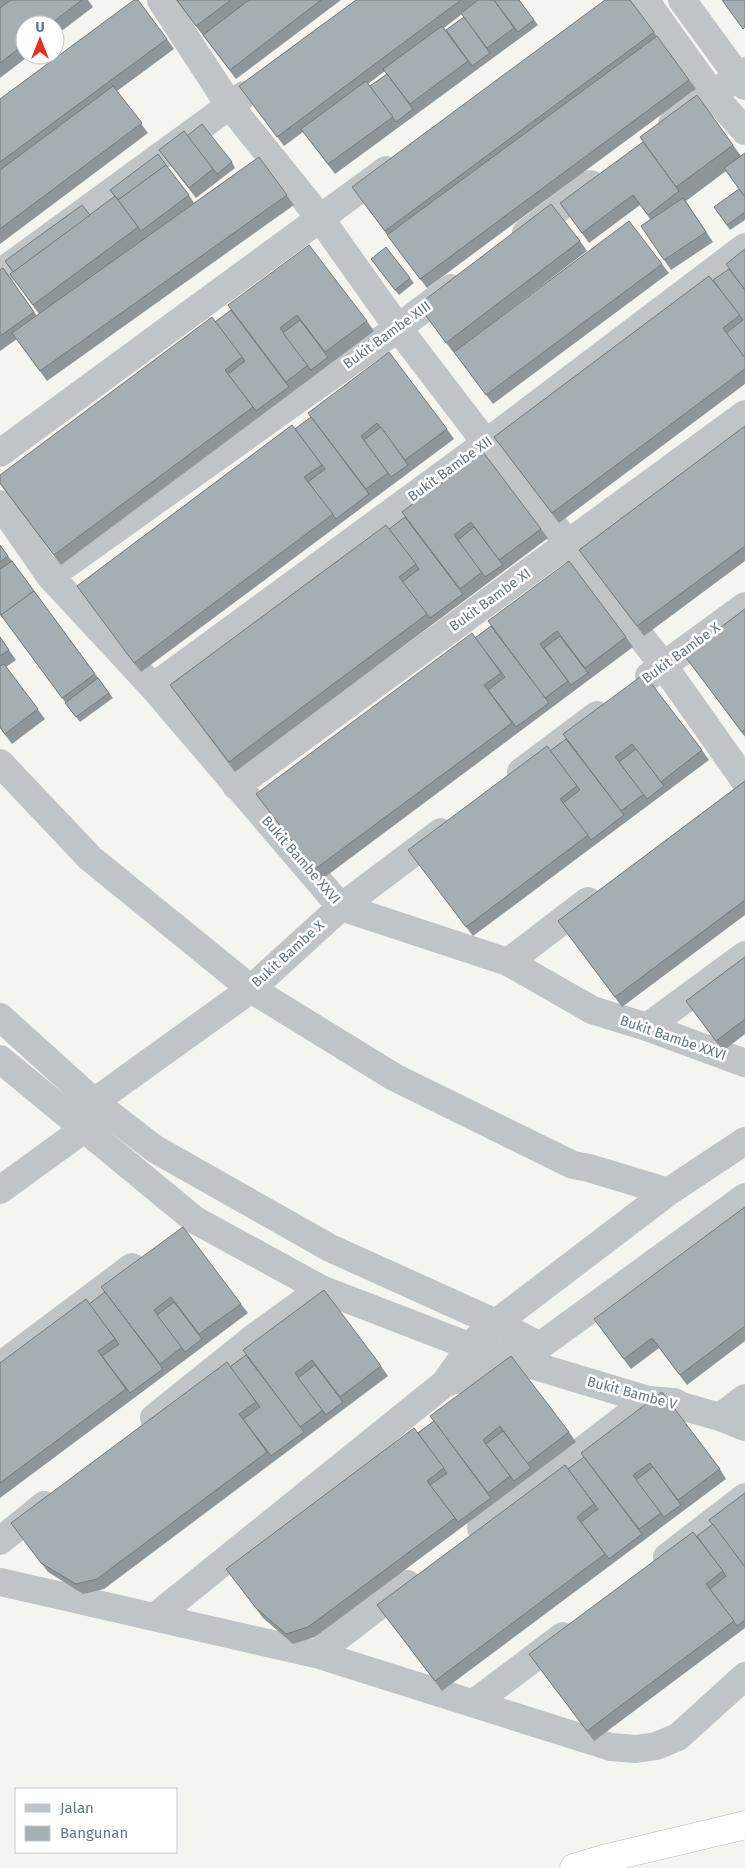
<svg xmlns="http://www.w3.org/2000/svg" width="745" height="1868" font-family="'Fira Sans',sans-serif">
<rect width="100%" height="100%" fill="#f4f4f0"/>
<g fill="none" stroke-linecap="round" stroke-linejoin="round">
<defs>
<path id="highway" d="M574,1868L607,1858L745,1825"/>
</defs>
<use href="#highway" stroke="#b2b6b9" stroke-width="29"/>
<g stroke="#bfc4c6" stroke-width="28">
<path d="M161,0L230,106L320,218L398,328L486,443L568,543L663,665L745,781"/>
<path d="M645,0L712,94L745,131"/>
<path d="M682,0L745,86"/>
<path d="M672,124L745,71"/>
<path d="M526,233L591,184"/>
<path d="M0,273L244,95"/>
<path d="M0,453L386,170"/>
<path d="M0,504L50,576L153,687L341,907L508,962L592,1010L647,1027L745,1063"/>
<path d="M50,576L398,328L451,288"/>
<path d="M649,676L745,606"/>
<path d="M153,687L486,443L745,247"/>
<path d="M0,763L90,858L251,989L394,1077L573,1165L589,1168L668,1192"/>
<path d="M521,772L597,715"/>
<path d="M236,786L745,414"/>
<path d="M508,962L588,901"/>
<path d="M0,1017L94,1102L155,1149L330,1248L496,1323L540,1346"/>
<path d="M647,1027L745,955"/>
<path d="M0,1059L195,1220L321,1289L469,1346L648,1400L674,1402L681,1406L720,1417L745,1427"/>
<path d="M94,1102L251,989L341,907L441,832"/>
<path d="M0,1190L84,1129"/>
<path d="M0,1366L132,1267"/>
<path d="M445,1383L519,1361L745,1197"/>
<path d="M720,1417L745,1398"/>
<path d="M154,1418L256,1336L321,1289"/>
<path d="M481,1528L648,1400"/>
<path d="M0,1541L44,1505"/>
<path d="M667,1557L745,1497"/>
<path d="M0,1582L316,1654L611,1747L636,1749L656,1746L678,1737L745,1676"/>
<path d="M155,1617L445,1383L461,1360L469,1346L496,1323L668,1192L745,1141"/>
<path d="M316,1654L407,1584"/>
<path d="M474,1703L563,1636"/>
</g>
<use href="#highway" stroke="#fff" stroke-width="28"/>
</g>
<g fill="#8e969a" fill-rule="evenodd">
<path d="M0,0H88L93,7L55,36V25H25V55H30L0,78Z"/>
<path d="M176,0H341L236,79Z"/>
<path d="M356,0H519L538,25L335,174L303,132L284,146L239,86ZM462,14L464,17L446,30L444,28ZM385,71L387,74L370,86L368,84Z"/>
<path d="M630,0L696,89L427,288L359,197Z"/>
<path d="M167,39L174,49L117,91L148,133L0,244V99Z"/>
<path d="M187,136L232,162L235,168L196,198L159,150Z"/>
<path d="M733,145L741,156L745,153V220L730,230L714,207L739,189L726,171L686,201L713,242L671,270L641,226L650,219L640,205L589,243L560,203Z"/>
<path d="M259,157L294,205L47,381L17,339L0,351V270L3,268L37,316L39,314L10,274L13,272L5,261L90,215L189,195L194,203Z"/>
<path d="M580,241L587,251L473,338L662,264L669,273L493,404L454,352H453L418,305Z"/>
<path d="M745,249V384L559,523L494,437L729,269Z"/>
<path d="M371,259L410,278L414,283L399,295Z"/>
<path d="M231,310L367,321L374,331L61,565L0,484Z"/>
<path d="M311,417L447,429L454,439L141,672L77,586Z"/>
<path d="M745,426V561L644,636L579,550Z"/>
<path d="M405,517L541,529L548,538L235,772L170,685L389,529Z"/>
<path d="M0,545L113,698L80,722L0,614Z"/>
<path d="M745,609V737L684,655Z"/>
<path d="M491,626L626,637L633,647L321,880L256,794Z"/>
<path d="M0,637L16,660L6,667L45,719L12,744L0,728Z"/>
<path d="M566,739L702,750L709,760L473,936L408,850L550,751Z"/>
<path d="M745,781V915L622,1007L558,921Z"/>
<path d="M745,957V1034L723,1051L686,1001Z"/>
<path d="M745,1207V1341L687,1385L659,1348L631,1369L601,1329Z"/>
<path d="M105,1292L241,1304L248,1313L0,1498V1363L89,1304Z"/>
<path d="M246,1355L381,1366L388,1376L104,1589L83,1594L48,1572L11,1523Z"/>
<path d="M434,1421L569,1432L576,1442L315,1637L293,1644L263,1618L226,1569Z"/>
<path d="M584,1457L720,1469L726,1479L442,1691L377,1605Z"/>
<path d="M745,1493V1628L594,1741L529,1654L697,1536L713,1524Z"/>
</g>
<g fill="#a5afb3" stroke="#747a7d">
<path d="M11,0H82L49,25H25V44L0,63V8Z"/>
<path d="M134,0H138L167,39L0,162V99Z"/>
<path d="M177,0H231L196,26Z"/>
<path d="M249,0H321L230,70L203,35Z"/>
<path d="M356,0H461L277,137L239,86Z"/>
<path d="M478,0H494L514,28L487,48L461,13Z"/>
<path d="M494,0H519L534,20L518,32Z"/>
<path d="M605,0H630L654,32L385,231L352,187Z"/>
<path d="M722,0H745V27L743,29Z"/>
<path d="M464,17L490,53L472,66L446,30Z"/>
<path d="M442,26L468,61L410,104L383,69Z"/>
<path d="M657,36L689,80L420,279L387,235Z"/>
<path d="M387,74L413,109L396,122L370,86Z"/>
<path d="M366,81L393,117L328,164L301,129Z"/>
<path d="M113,86L142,123L0,229V170Z"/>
<path d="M697,95L733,145L676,187L640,137Z"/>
<path d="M202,124L232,162L217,174L187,136Z"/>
<path d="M184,131L213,169L189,188L159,150Z"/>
<path d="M643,142L679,191L648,215L633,195L582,233L560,203Z"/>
<path d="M745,153V197L724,168Z"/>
<path d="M158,154L166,165L118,200L110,190Z"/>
<path d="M259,157L287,195L40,371L12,333Z"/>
<path d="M166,165L189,195L141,231L118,200Z"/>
<path d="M739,189L745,197V212L727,225L714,207Z"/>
<path d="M115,196L138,227L33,305L10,274Z"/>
<path d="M683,198L706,232L664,260L641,226Z"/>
<path d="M551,204L580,241L446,343L418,305Z"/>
<path d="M82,205L90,215L13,272L5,261Z"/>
<path d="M629,221L662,264L486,395L454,352Z"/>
<path d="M309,245L367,321L325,352L297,315L280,328L308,365L286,382L228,305Z"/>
<path d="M386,247L410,278L395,290L371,259Z"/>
<path d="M745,249V290L726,264Z"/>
<path d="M3,268L34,312L0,336V270Z"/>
<path d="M729,269L745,290V358L726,333L743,320L713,280Z"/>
<path d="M709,276L740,315L723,328L745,358V369L552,513L494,437Z"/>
<path d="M231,310L289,387L256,411L228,374L245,361L215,322Z"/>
<path d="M212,317L242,357L225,370L253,407L54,555L0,483V475Z"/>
<path d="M300,320L328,357L311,370L283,333Z"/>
<path d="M389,352L447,429L405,460L377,423L361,436L388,473L366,489L308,413Z"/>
<path d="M311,417L369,494L336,519L308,482L325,469L295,429Z"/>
<path d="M292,425L322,465L304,477L333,514L134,663L77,586Z"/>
<path d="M745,426V546L637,626L579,550Z"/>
<path d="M381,427L408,465L391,477L364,440Z"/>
<path d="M483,452L541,529L499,560L471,522L454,535L482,572L460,589L402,512Z"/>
<path d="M405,517L463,594L430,618L402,582L419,569L389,529Z"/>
<path d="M386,525L416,564L399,577L427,614L229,762L170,685Z"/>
<path d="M474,527L503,565L485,577L458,540Z"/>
<path d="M0,545L8,556L0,562Z"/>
<path d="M12,561L34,591L1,615L4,619L0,614V569Z"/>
<path d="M569,561L626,637L585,668L557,631L540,644L568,681L545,698L488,621Z"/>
<path d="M34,591L95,674L62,698L1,615Z"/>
<path d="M745,609V729L742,732L684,655Z"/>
<path d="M491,626L549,703L516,727L488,690L505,677L475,638Z"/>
<path d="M472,633L501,673L484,685L512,723L314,870L256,794Z"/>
<path d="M560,636L588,673L571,685L544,648Z"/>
<path d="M0,637L9,650L0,656Z"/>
<path d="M4,664L38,709L5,734L0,727V666Z"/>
<path d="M644,674L702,750L661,782L632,744L615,757L644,794L621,811L563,734Z"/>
<path d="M98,678L109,693L76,717L65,703Z"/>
<path d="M566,739L624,815L591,840L563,803L580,790L550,751Z"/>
<path d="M547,746L577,786L560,799L588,835L466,927L408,850Z"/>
<path d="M636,749L664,786L647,799L619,762Z"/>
<path d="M745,781V900L615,997L558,921Z"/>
<path d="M745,957V1022L744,1020L716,1041L686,1001Z"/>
<path d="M745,1207V1326L680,1375L652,1338L624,1359L594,1319Z"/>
<path d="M183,1227L241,1304L199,1334L171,1297L154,1310L182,1347L160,1364L101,1287Z"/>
<path d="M324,1290L381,1366L340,1397L312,1360L295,1373L323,1410L300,1427L243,1350Z"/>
<path d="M105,1292L163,1369L130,1393L102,1356L119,1344L89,1304Z"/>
<path d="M86,1299L115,1339L98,1351L126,1389L0,1483V1363Z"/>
<path d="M174,1302L202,1339L185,1352L157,1315Z"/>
<path d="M246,1355L304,1432L271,1456L243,1419L260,1407L230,1367Z"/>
<path d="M511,1356L569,1432L527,1464L500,1426L483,1440L510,1476L488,1493L430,1416Z"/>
<path d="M227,1362L256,1402L239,1414L267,1452L97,1579L76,1584L41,1563L11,1523Z"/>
<path d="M315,1365L343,1402L326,1415L298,1378Z"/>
<path d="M662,1392L720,1469L678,1500L650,1463L633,1475L661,1513L639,1529L581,1453Z"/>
<path d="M434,1421L491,1498L458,1522L430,1485L447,1473L418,1433Z"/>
<path d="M414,1428L444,1468L427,1481L455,1518L308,1627L286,1634L256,1608L226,1569Z"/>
<path d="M503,1431L531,1468L514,1481L486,1444Z"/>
<path d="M584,1457L642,1534L609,1559L581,1522L598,1509L568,1469Z"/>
<path d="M565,1465L594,1504L577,1517L605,1554L435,1681L377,1605Z"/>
<path d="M653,1467L681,1505L664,1517L636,1480Z"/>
<path d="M745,1493V1567L709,1520Z"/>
<path d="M713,1524L745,1567V1620L737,1626L710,1589L726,1576L697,1536Z"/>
<path d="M693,1532L723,1571L706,1584L734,1621L587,1731L529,1654Z"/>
</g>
<g text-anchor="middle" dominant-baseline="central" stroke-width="5" stroke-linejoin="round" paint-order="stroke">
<g font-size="14" fill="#627882" stroke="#fff">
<text transform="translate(387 335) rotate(-36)">Bukit Bambe XIII</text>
<text transform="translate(450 469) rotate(-36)">Bukit Bambe XII</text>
<text transform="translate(490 600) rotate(-36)">Bukit Bambe XI</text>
<text transform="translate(681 653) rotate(-36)">Bukit Bambe X</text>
<text transform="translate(301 860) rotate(49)">Bukit Bambe XXVI</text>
<text transform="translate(288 954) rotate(-42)">Bukit Bambe X</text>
<text transform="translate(673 1038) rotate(19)">Bukit Bambe XXVI</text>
<text transform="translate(632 1393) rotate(15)">Bukit Bambe V</text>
</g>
</g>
<rect x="15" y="1788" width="162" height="65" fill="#ffffff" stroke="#c0c9cd"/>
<rect x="25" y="1804" width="25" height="8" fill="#bfc4c6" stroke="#c0c9cd"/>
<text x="60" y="1813" font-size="15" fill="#627882">Jalan</text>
<rect x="25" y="1826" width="25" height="15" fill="#a5afb3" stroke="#c0c9cd"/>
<text x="60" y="1838" font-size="15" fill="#627882">Bangunan</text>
<g transform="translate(40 40)"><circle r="24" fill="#ffffff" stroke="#c0c9cd"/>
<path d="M0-4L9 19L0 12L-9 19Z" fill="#e6311e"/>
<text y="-8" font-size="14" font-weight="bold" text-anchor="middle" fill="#627882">U</text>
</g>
</svg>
